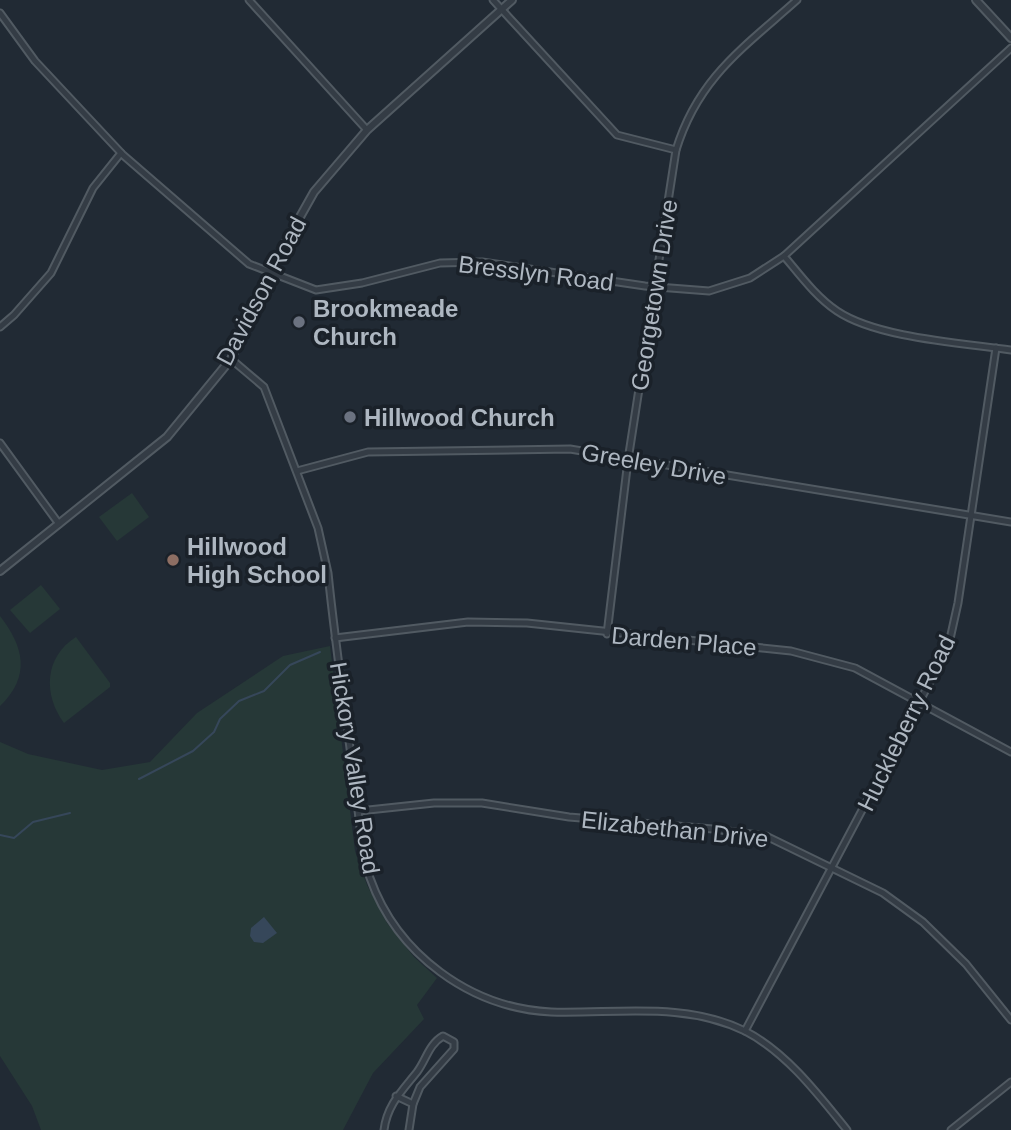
<svg xmlns="http://www.w3.org/2000/svg" width="1011" height="1130" font-family="Helvetica,sans-serif">
<rect width="100%" height="100%" fill="#212a34"/>
<g fill="#263837">
<path d="M132,493L149,517L117,541L99,517Z"/>
<path d="M41,585L60,609L30,633L10,610Z"/>
<path d="M0,616C24,647 31,676 0,706Z"/>
<path d="M76,637L110,683V687L64,723C43,695 44,657 76,637Z"/>
<path d="M330,646L355,851L367,885L387,923L414,957L437,978L417,1005L424,1019L373,1073L343,1130H41L32,1106L0,1056V742L28,754L102,770L150,762L197,713L283,656Z"/>
</g>
<path fill="#36475a" d="M264,917L277,933L263,943L254,942L250,936L251,928Z"/>
<g fill="none" stroke-linecap="round" stroke-linejoin="round">
<g stroke="#36475a" stroke-width="2">
<path d="M139,779L193,751L214,732L220,719L239,701L264,691L290,665L320,652"/>
<path d="M0,835L14,838L33,822L70,813"/>
</g>
<defs>
<g id="minor">
<path d="M249,0L367,130"/>
<path d="M493,0L617,135L676,150"/>
<path d="M0,13L35,61L123,155L249,264L316,290L362,283L440,263L482,262L645,286L709,291L750,278L784,256L1011,48"/>
<path d="M784,256C800,275 816,297 837,311C877,338 962,343 1011,350"/>
<path d="M0,327L14,315L51,273L93,188L121,153"/>
<path d="M231,359L264,387L318,528L328,573C335,642 345,710 354,778C359,810 360,847 370,878C397,954 470,1008 551,1012C616,1014 684,1001 745,1031C786,1052 818,1094 847,1130"/>
<path d="M0,443L59,524"/>
<path d="M297,471L368,452L570,449L1011,522"/>
<path d="M607,634L628,460L676,150C698,78 743,48 797,0"/>
<path d="M335,638L468,622L527,623L791,651L855,668L1011,752"/>
<path d="M359,811L434,803H482L569,817L713,829L766,836L883,893L923,922L966,964L1011,1020"/>
<path d="M745,1031L948,648L958,603L996,348"/>
<path d="M396,1096L413,1104"/>
<path d="M384,1130C387,1105 402,1091 417,1072C426,1060 429,1044 443,1036L454,1042V1049L420,1087L413,1104L409,1130"/>
<path d="M951,1130L1011,1082"/>
</g>
<g id="tertiary">
<path d="M976,0L1011,38"/>
<path d="M0,571L167,437L231,359L268,274L314,192L367,130L512,0"/>
</g>
</defs>
<use href="#minor" stroke="#515a62" stroke-width="9"/>
<use href="#tertiary" stroke="#515a62" stroke-width="10"/>
<use href="#minor" stroke="#343c45" stroke-width="5"/>
<use href="#tertiary" stroke="#343c45" stroke-width="6"/>
</g>
<g fill="#6b7280" stroke="#1a2129" stroke-width="2.5">
<circle cx="299" cy="322" r="7"/>
<circle cx="350" cy="417" r="7"/>
</g>
<circle fill="#8d6e63" stroke="#1a2129" stroke-width="2.5" cx="173" cy="560" r="7"/>
<g text-anchor="middle" dominant-baseline="central" stroke-width="7" stroke-linejoin="round" paint-order="stroke">
<g font-size="24" fill="#aeb7c1" stroke="#1a2129">
<text transform="translate(536 273) rotate(7)">Bresslyn Road</text>
<text transform="translate(261 291) rotate(-62)">Davidson Road</text>
<text transform="translate(654 295) rotate(-81)">Georgetown Drive</text>
<text transform="translate(654 464) rotate(10)">Greeley Drive</text>
<text transform="translate(684 641) rotate(5)">Darden Place</text>
<text transform="translate(906 723) rotate(-64)">Huckleberry Road</text>
<text transform="translate(355 768) rotate(81)">Hickory Valley Road</text>
<text transform="translate(675 829) rotate(6)">Elizabethan Drive</text>
</g>
<g font-size="24" font-weight="bold" fill="#aeb7c1" stroke="#1a2129" text-anchor="start">
<text x="313" y="308">Brookmeade<tspan x="313" dy="28">Church</tspan></text>
<text x="364" y="417">Hillwood Church</text>
<text x="187" y="546">Hillwood<tspan x="187" dy="28">High School</tspan></text>
</g>
</g>
</svg>
